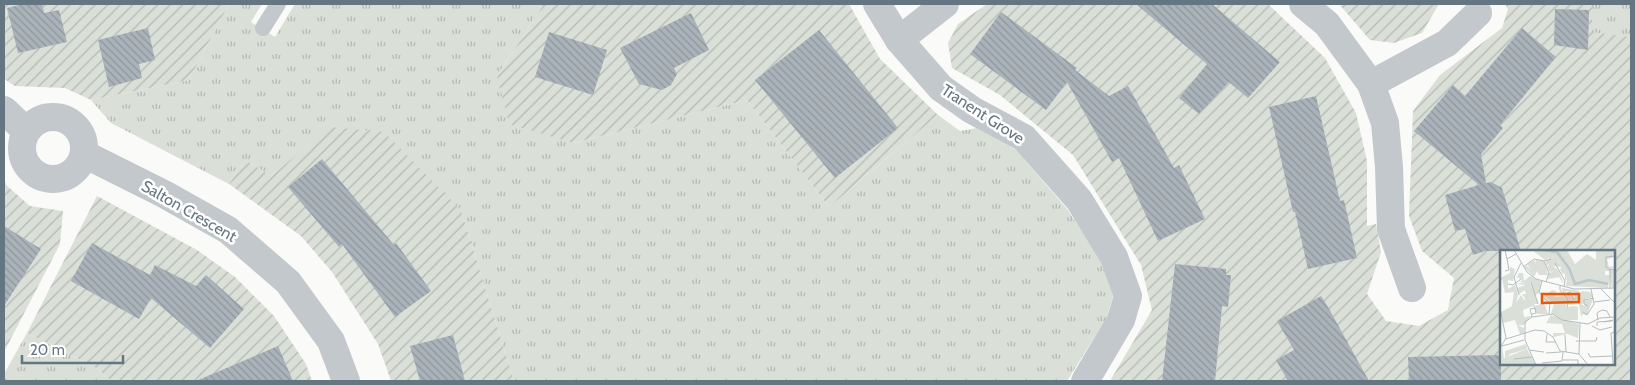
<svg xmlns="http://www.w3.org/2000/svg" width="1635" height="385" font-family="Cabin,sans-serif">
<defs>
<pattern id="grass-tufts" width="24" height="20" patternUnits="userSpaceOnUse" patternTransform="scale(1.25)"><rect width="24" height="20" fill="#dadfd7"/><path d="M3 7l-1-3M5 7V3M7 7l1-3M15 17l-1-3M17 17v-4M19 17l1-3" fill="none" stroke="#b4b9b4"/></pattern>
<pattern id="garden-furrows" width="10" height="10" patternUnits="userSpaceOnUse" patternTransform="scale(1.25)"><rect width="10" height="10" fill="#dadfd7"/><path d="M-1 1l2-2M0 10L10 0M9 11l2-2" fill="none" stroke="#b4b9b4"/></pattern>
<pattern id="building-back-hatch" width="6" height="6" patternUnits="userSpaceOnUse" patternTransform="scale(1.25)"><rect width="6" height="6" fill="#aab3b9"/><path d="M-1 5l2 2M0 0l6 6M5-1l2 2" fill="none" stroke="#8e969c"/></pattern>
</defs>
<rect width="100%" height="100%" fill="#fafaf8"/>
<g fill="url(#grass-tufts)">
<path d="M229,4H262L251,22L275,37L295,4H544L497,76L573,143L747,100L829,207L938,115L960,131L977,128L1016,150L1067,209L1102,261L1113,296L1107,317L1067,381H514L461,210L330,128L271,176L245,160L229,184L111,123L91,100L189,80Z"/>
<path d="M1592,4H1631V37L1592,33Z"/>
<path d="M27,333L98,369L111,381H4V374Z"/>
</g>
<g fill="url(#garden-furrows)" fill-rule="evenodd">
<path d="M4,4H229L189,80L91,100L65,88L15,86L4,79Z"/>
<path d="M544,4H849L880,59L938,115L829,207L747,100L573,143L509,124L497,76Z"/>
<path d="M987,4H1268L1325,58L1356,113L1367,161V226L1376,224L1381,252L1367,294L1386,321L1419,326L1448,310L1454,278L1422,251L1409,216L1413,111L1440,75L1502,28L1508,9L1505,4H1592V32L1631,37V381H1110L1152,310L1141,265L1073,155L1000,95L952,68L948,43L958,24ZM1501,251H1614V364H1501Z"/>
<path d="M1339,4H1439L1422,33L1394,43L1370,40Z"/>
<path d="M330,127L384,132L461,210L514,381H391L378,344L332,272L301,236L229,184L245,160L271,176Z"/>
<path d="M4,178L6,185L30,206L63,211L60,244L4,352Z"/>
<path d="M97,196L197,250L235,277L274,316L306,364L312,381H111L98,369L27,333Z"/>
</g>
<g fill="url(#building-back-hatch)">
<path d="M23,4H42L44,13L59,10L67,42L18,53L7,8Z"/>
<path d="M1136,4H1212L1280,62L1248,98L1229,82L1199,114L1179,98L1207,64Z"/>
<path d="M1555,9L1589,10L1588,50L1554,45Z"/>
<path d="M1001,12L1077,68L1075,70L1109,96L1128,86L1174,168L1179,165L1205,219L1158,241L1119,158L1112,162L1067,82L1046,110L970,54Z"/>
<path d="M691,13L709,50L674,68L677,74L671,85L662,90L639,84L620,48Z"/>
<path d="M148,28L155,60L139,64L142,78L109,87L98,40Z"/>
<path d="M1522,28L1556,57L1500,125L1503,128L1481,154L1486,183L1491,182L1502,188L1521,251H1485L1473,255L1465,229L1455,231L1445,195L1479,185L1414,131L1453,85L1465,96Z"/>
<path d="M819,30L898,128L835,178L755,80Z"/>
<path d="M549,32L607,50L593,95L535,77Z"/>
<path d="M1316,96L1340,201L1344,200L1357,258L1308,269L1295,212H1293L1269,107Z"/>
<path d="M322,159L394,245L396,243L431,291L395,317L342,244L339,247L288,187Z"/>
<path d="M4,226L41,249L4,306Z"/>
<path d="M92,243L150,275L155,265L196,286L206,275L244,309L210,348L151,298L139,319L71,281Z"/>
<path d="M1175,264L1226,269V275H1231L1228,307L1222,306L1215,381H1162Z"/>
<path d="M1321,296L1328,307L1369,381H1288L1276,360L1294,350L1277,321Z"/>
<path d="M453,335L465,381H420L410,346Z"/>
<path d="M278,346L293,381H196Z"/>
<path d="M1501,355V381H1409L1408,357Z"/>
</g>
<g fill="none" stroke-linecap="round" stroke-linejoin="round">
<path stroke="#c3c8cc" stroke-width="16" d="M263,28L278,4"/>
<g stroke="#c3c8cc" stroke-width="28">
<path d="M877,4L899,40L941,88L972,110L1024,138L1079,200L1114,257L1128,296L1121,320L1085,381"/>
<path d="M1303,4L1327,24L1371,84L1385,123L1389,167L1391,229L1412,288"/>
<path d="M899,40L945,4"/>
<path d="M1371,84L1447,43L1478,13"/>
<path d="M4,110L26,131"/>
<circle cx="53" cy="148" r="31"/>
<path d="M84,154L164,194L228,230L288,282L331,341L346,381"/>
</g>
</g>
<g text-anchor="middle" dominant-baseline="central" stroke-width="5" stroke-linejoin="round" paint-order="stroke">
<g font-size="16" fill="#657683" stroke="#fff">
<text transform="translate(983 114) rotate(33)">Tranent Grove</text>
<text transform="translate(189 211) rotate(30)">Salton Crescent</text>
</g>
</g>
<g transform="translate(1500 250)">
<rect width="115" height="115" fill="#fafaf8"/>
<path d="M32,0H67L75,14L87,4L96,10V0H115V7L107,9L109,17L115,16L112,19L115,20V38H112L109,21H105V25H110L108,38L66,36L67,29L58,10L52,6L45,10ZM19,23H23L24,31L30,26L41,31L39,43L34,46L31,32H19L23,30L17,27ZM52,40L56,41L55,47L63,46L67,50L63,70L51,63L54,54L44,46ZM30,47L35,56L44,53L48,64H37L33,56L23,60L24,67L31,66L24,75H18L24,78V83L20,84L15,70L3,73L1,62ZM51,65L79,74L78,88L67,84L53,87V83H65L62,74L46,73ZM2,97L4,108L27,99L36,115H2Z" fill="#dadfd7"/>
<path d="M74,56L78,57V70H63V58Z" fill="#dadfd7"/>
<path d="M49,6L56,7L64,21L67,29L65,31V23L62,24L60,19L62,17L53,16L59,21L64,35L59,27L48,29L49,23L55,21L50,22L47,17L50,13L46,16V10L53,8L49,9ZM35,10L36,14V10L44,11L48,25H39L37,21L34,27L25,18L26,15L31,20L27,14ZM10,17L15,19L13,31L8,30V39L15,35L18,45L16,53L21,45L24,50L18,56H12L14,42L5,43L2,29L0,33V28L10,23ZM25,32H30L38,54H33L30,47L26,50L22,44H26L25,40L19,44L17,38L26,35L17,34ZM62,38L79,41V44L82,41L90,42L93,47L85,49L82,55L85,56L84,51L93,49L87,65L83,64L81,67L79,54L69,55L64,45L68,43L74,49L76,43L67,41L63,44ZM26,94L27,99L10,104L5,111V101Z" fill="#dadfd7"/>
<path fill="none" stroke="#bbc7cb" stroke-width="2.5" d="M44,0L57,2L69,18L75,34L89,30L108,34"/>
<path fill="none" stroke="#b5bdc2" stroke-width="1" d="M5,0L7,9L16,4M14,0L27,22L36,29L74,39L115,38M0,4V22M55,13L65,31L64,37M23,17L34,9L44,11M110,20L106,17V7L115,6M5,21L9,20L7,9M42,31L39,42L43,47M31,32L38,54M46,32L49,23L44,11L51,9M8,34L13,35L21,29M60,36V40L68,50L67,58M101,39L115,53M110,39V20L115,19M19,45L14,27L21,13M62,45L70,42L74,50M44,48L50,53L49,64M94,52L110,50M88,56L84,54V50L94,48M0,58L6,88L0,98M83,62L87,65L94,54L91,39M32,64L36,63L35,58L30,59L32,67M98,70L97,63L102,60L107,61L110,67M92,76L100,80L112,77M97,76V72L112,71L113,70L104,72M47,84L46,92H56M65,85L66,102M6,89L35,80L44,81L53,87L60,101L79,104L88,115M76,91H96L97,87M2,96L24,90M29,100L44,102M46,103L61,102M88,103L90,107L113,106M79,104L80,73M14,109L32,107M63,110H78V115M42,113L62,111L63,102M113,114L111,83L115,82M36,115L25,90V72L32,67L53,64L62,70L88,74L100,68L115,67"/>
<path fill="#e8590c" fill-opacity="0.15" stroke="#e8590c" stroke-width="2.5" d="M42,44H79V52L42,53Z"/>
<rect width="115" height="115" fill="none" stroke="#657683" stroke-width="2.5"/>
</g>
<rect width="1635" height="385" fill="none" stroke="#657683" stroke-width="10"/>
<path d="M22 355v8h101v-8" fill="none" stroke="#657683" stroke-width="2.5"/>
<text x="30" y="355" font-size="15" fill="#657683" stroke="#ffffff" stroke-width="4" paint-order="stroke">20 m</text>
</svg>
